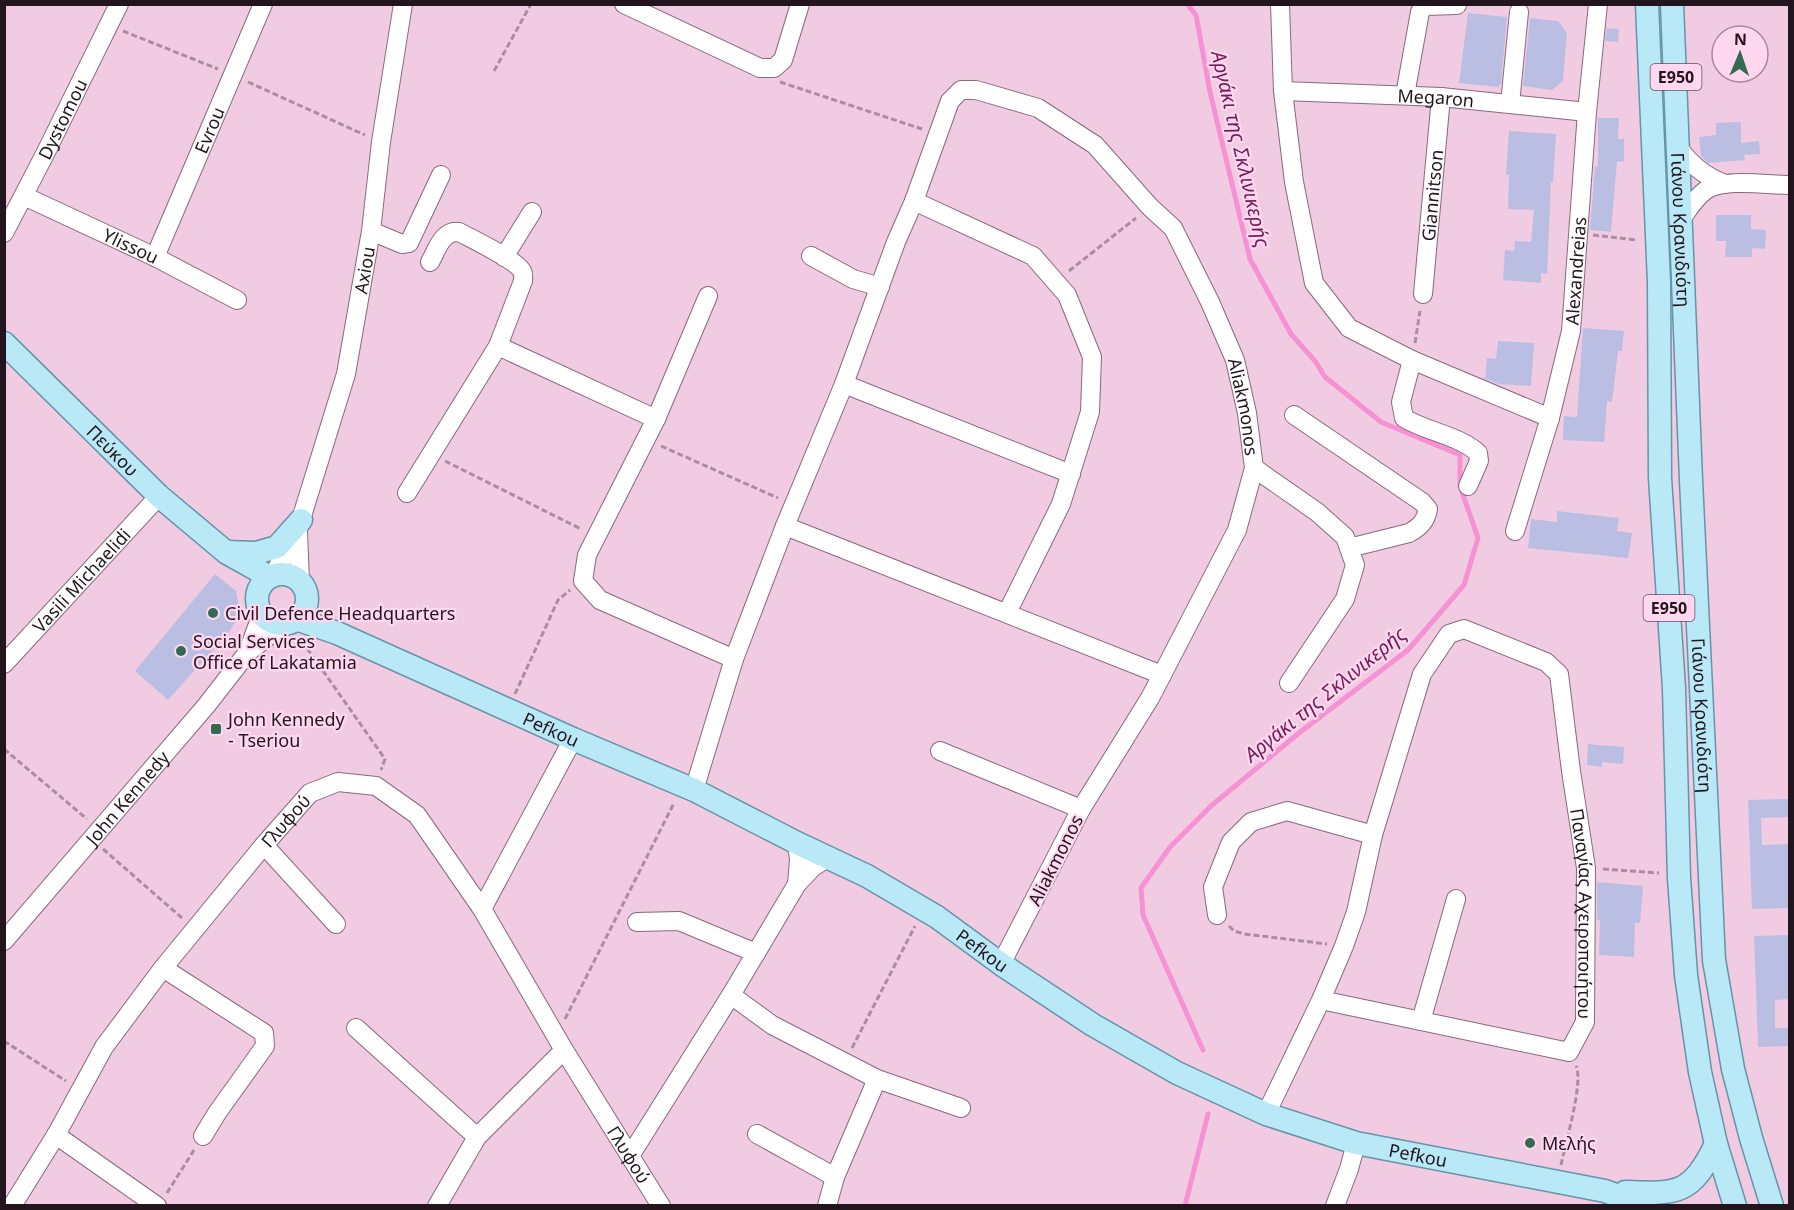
<svg xmlns="http://www.w3.org/2000/svg" width="1794" height="1210" font-family="'Noto Sans',sans-serif">
<rect width="100%" height="100%" fill="#f1cbe2"/>
<g fill="none" stroke-linecap="round" stroke-linejoin="round">
<g stroke="#f691d3" stroke-width="5">
<path d="M1187,4L1196,15L1210,92L1250,259L1291,334L1315,361L1325,377L1381,422L1460,455V486L1478,538L1464,585L1408,650L1299,733L1211,806L1170,847L1141,888L1143,915L1203,1050"/>
<path d="M1185,1206L1208,1114"/>
</g>
</g>
<g fill="#bbbee3">
<path d="M1468,13L1507,17L1501,84H1499V87L1459,83Z"/>
<path d="M1530,18L1558,21L1567,33L1563,81L1552,90L1523,86Z"/>
<path d="M1607,28L1619,29L1618,42L1605,41Z"/>
<path d="M1598,118H1619L1618,139H1624V161L1617,162L1611,232L1590,230L1595,167H1598Z"/>
<path d="M1741,122V143L1759,141L1760,154L1744,155L1745,160L1708,163L1701,156L1699,137L1716,135V123Z"/>
<path d="M1509,131L1556,134L1553,182H1551L1547,274L1541,273V283L1503,280L1505,250L1514,251L1515,241L1531,242L1534,210L1508,209L1509,175H1506Z"/>
<path d="M1716,215H1751V229L1766,230L1765,249L1752,248V257H1725L1726,241H1716Z"/>
<path d="M1583,328L1624,331L1622,351H1618L1612,402L1607,401L1604,442L1563,440L1564,416L1577,417Z"/>
<path d="M1498,341L1534,343L1531,386L1499,384L1485,379L1487,358L1496,359Z"/>
<path d="M1557,511L1619,518L1617,531L1632,533L1628,558L1528,548L1531,519L1557,522Z"/>
<path d="M215,574L236,591L240,614L229,632L168,700L135,671Z"/>
<path d="M1588,744L1624,747L1623,764L1602,762V767L1587,765Z"/>
<path d="M1790,799V817L1761,818L1762,845L1790,844V908L1752,909L1748,800Z"/>
<path d="M1597,882L1643,886L1640,923H1635L1634,957L1599,955L1600,920H1597Z"/>
<path d="M1790,935V999L1775,1000V1028H1790V1046L1758,1047L1754,936Z"/>
</g>
<g fill="none" stroke-linecap="round" stroke-linejoin="round">
<defs>
<g id="minor">
<path d="M624,4L760,68H774L783,60L800,4"/>
<path d="M1280,4L1283,91L1294,182L1314,283L1349,328L1412,360L1550,418"/>
<path id="s1" d="M1283,91L1441,97L1587,112"/>
<path d="M1405,95L1420,12L1425,6L1457,5"/>
<path d="M1510,104L1519,12"/>
<path d="M1679,149C1693,166 1704,176 1725,184"/>
<path id="s2" d="M24,196L155,257L237,300"/>
<path d="M914,201L1033,256L1067,295L1092,357L1090,412L1061,504L1007,613"/>
<path d="M1682,218C1689,208 1696,197 1706,190C1723,178 1769,185 1790,185"/>
<path d="M371,231L402,244L409,243L441,175"/>
<path id="s3" d="M4,233L45,154L119,4"/>
<path d="M811,256L853,279L880,287"/>
<path id="s4" d="M155,257L263,4"/>
<path d="M504,257L532,212"/>
<path id="s5" d="M1423,294L1441,97"/>
<path d="M708,296L656,419L587,555L583,581L600,600L734,659"/>
<path d="M498,346L656,419"/>
<path d="M1412,360L1401,402L1404,418C1427,432 1458,435 1478,453L1479,461L1468,486"/>
<path d="M844,384L1071,474"/>
<path d="M1294,415L1422,502L1428,509C1426,521 1420,527 1409,533L1349,548"/>
<path d="M1254,468L1317,512L1345,537L1355,565L1345,599L1289,683"/>
<path d="M407,493L498,346L523,281C523,277 524,275 522,271C516,260 472,239 459,232C442,230 437,250 430,262"/>
<path d="M785,526L1162,675"/>
<path d="M298,531L300,582"/>
<path id="s6" d="M1515,531L1550,418L1571,331L1587,112L1598,4"/>
<path id="s7" d="M273,576L298,529L346,374L371,231L381,142L403,4"/>
<path d="M248,652L262,613"/>
<path id="s8" d="M4,664L159,496"/>
<path d="M940,751L1081,809"/>
<path id="s9" d="M694,790L734,659L785,526L844,384L896,242L914,201L950,101L961,90H976L1038,108L1095,145L1150,207L1173,228L1210,302L1235,360L1247,413L1254,468L1237,530L1150,698L1081,809L1001,964"/>
<path d="M797,843L799,860L797,884"/>
<path d="M264,845L336,924"/>
<path d="M482,909L573,739"/>
<path d="M1217,915L1213,887L1231,842L1251,822L1287,811L1373,835"/>
<path d="M637,922L679,921L756,953"/>
<path id="s10" d="M4,941L206,706L248,652L284,624"/>
<path d="M163,968L264,1033L265,1046L217,1113L203,1136"/>
<path d="M731,995L772,1025L877,1079L961,1108"/>
<path d="M1421,1021L1456,899"/>
<path d="M356,1028L477,1137"/>
<path id="s11" d="M1266,1114L1321,1000L1344,946L1356,912L1373,835L1422,674L1449,634L1464,629L1546,662L1559,674L1571,771L1586,868L1585,1022L1569,1052L1321,1000"/>
<path d="M757,1134L835,1177"/>
<path d="M56,1135L157,1206"/>
<path d="M630,1156L731,995L797,884L813,867L829,857"/>
<path id="s12" d="M12,1206L56,1135L104,1047L163,968L264,845L310,793L338,782L376,786L417,815L482,909L564,1050L661,1206"/>
<path d="M437,1206L477,1137L564,1050"/>
<path d="M827,1206L835,1177L877,1079"/>
<path d="M1335,1206L1349,1169L1356,1143"/>
</g>
<g id="major">
<path d="M1647,4L1659,282L1660,478L1674,688L1679,878L1686,975L1700,1072L1716,1144L1735,1206"/>
<path id="s13" d="M1672,4L1691,480L1714,960L1733,1069L1751,1138L1772,1206"/>
<path id="s14" d="M4,343L159,496L227,553L270,577"/>
<path d="M227,552L256,553L277,547L301,520"/>
<circle cx="282" cy="599" r="25"/>
<path id="s15" d="M296,619L337,633L573,739L694,790L797,843L867,876L937,917L1001,964L1093,1025L1177,1073L1266,1114L1356,1143L1605,1191L1645,1206"/>
<path d="M1625,1192C1678,1194 1691,1195 1716,1144"/>
</g>
</defs>
<use href="#minor" stroke="#8a687d" stroke-width="20"/>
<use href="#major" stroke="#6694a8" stroke-width="25"/>
<g stroke="#ab8d9f" stroke-width="3" stroke-dasharray="6 3" stroke-linecap="butt">
<path d="M123,31L218,69"/>
<path d="M494,71L531,4"/>
<path d="M248,82L365,135"/>
<path d="M780,82L922,129"/>
<path d="M1593,235L1637,240"/>
<path d="M1069,271L1136,218"/>
<path d="M1415,343L1420,311"/>
<path d="M661,446L778,498"/>
<path d="M445,461L581,529"/>
<path d="M302,641L385,759L381,770"/>
<path d="M515,694L558,600L570,590"/>
<path d="M4,749L87,819"/>
<path d="M103,849L182,918"/>
<path d="M1603,869L1659,873"/>
<path d="M1229,926L1234,931L1245,934L1327,944"/>
<path d="M565,1019L674,803"/>
<path d="M4,1041L66,1081"/>
<path d="M852,1048L915,926"/>
<path d="M1561,1165C1565,1145 1584,1081 1576,1066"/>
<path d="M167,1193L194,1150"/>
</g>
<use href="#minor" stroke="#fff" stroke-width="18"/>
<use href="#major" stroke="#b9e8f7" stroke-width="22"/>
</g>
<g fill="#336a50" stroke="#ffd8ef" stroke-width="2">
<circle cx="213" cy="613" r="6"/>
<circle cx="181" cy="651" r="6"/>
<rect x="210" y="723" width="12" height="12" rx="3"/>
<circle cx="1530" cy="1143" r="6"/>
</g>
<g text-anchor="middle" dominant-baseline="central" stroke-width="4.5" stroke-linejoin="round" paint-order="stroke">
<g fill="#ffd8ef" stroke="#65505d" stroke-width="1.5">
<rect x="1650.5" y="64" width="51" height="26" rx="4.5"/>
<rect x="1643.5" y="595" width="51" height="26" rx="4.5"/>
</g>
<g font-size="16" font-weight="bold" fill="#23151e">
<text x="1676" y="77">E950</text>
<text x="1669" y="608">E950</text>
</g>
<g font-size="18" fill="#23151e" stroke="#ffd8ef">
<text stroke="none"><textPath href="#s1" startOffset="153">Megaron</textPath></text>
<text stroke="none"><textPath href="#s3" startOffset="128">Dystomou</textPath></text>
<text stroke="none"><textPath href="#s4" startOffset="138">Evrou</textPath></text>
<text stroke="none"><textPath href="#s5" startOffset="99">Giannitson</textPath></text>
<text stroke="none"><textPath href="#s13" startOffset="226">Γιάνου Κρανιδιότη</textPath></text>
<text stroke="none"><textPath href="#s2" startOffset="118">Ylissou</textPath></text>
<text stroke="none"><textPath href="#s7" startOffset="321">Axiou</textPath></text>
<text stroke="none"><textPath href="#s6" startOffset="268">Alexandreias</textPath></text>
<text stroke="none"><textPath href="#s9" startOffset="1206">Aliakmonos</textPath></text>
<text stroke="none"><textPath href="#s14" startOffset="153">Πεύκου</textPath></text>
<text stroke="none"><textPath href="#s8" startOffset="114">Vasili Michaelidi</textPath></text>
<text stroke="none"><textPath href="#s13" startOffset="712">Γιάνου Κρανιδιότη</textPath></text>
<text stroke="none"><textPath href="#s15" startOffset="278">Pefkou</textPath></text>
<text stroke="none"><textPath href="#s10" startOffset="189">John Kennedy</textPath></text>
<text stroke="none"><textPath href="#s12" startOffset="474">Γλυφού</textPath></text>
<text transform="translate(1055 860) rotate(-63)">Aliakmonos</text>
<text stroke="none"><textPath href="#s11" startOffset="880">Παναγίας Αχειροποιήτου</textPath></text>
<text stroke="none"><textPath href="#s15" startOffset="764">Pefkou</textPath></text>
<text stroke="none"><textPath href="#s12" startOffset="1030">Γλυφού</textPath></text>
<text stroke="none"><textPath href="#s15" startOffset="1250">Pefkou</textPath></text>
</g>
<g font-size="18" fill="#23151e" stroke="#ffd8ef" text-anchor="start">
<text x="225" y="613">Civil Defence Headquarters</text>
<text x="193" y="641">Social Services<tspan x="193" dy="21">Office of Lakatamia</tspan></text>
<text x="228" y="719">John Kennedy<tspan x="228" dy="21">- Tseriou</tspan></text>
<text x="1542" y="1143">Μελής</text>
</g>
<g font-size="20" font-style="italic" fill="#741c5b" stroke="#ffd8ef">
<text transform="translate(1241 149) rotate(77)">Αργάκι της Σκλινικερής</text>
<text transform="translate(1325 694) rotate(-39)">Αργάκι της Σκλινικερής</text>
</g>
</g>
<rect width="1794" height="1210" fill="none" stroke="#23151e" stroke-width="12"/>
<g transform="translate(1740 54) rotate(2)"><circle r="28" fill="#ffd8ef" stroke="#a78a9b" stroke-width="1.5"/>
<path d="M0-4.5L10 22L0 15L-10 22Z" fill="#336a50"/>
<text y="-9" font-size="16" font-weight="bold" text-anchor="middle" fill="#23151e">N</text>
</g>
</svg>
